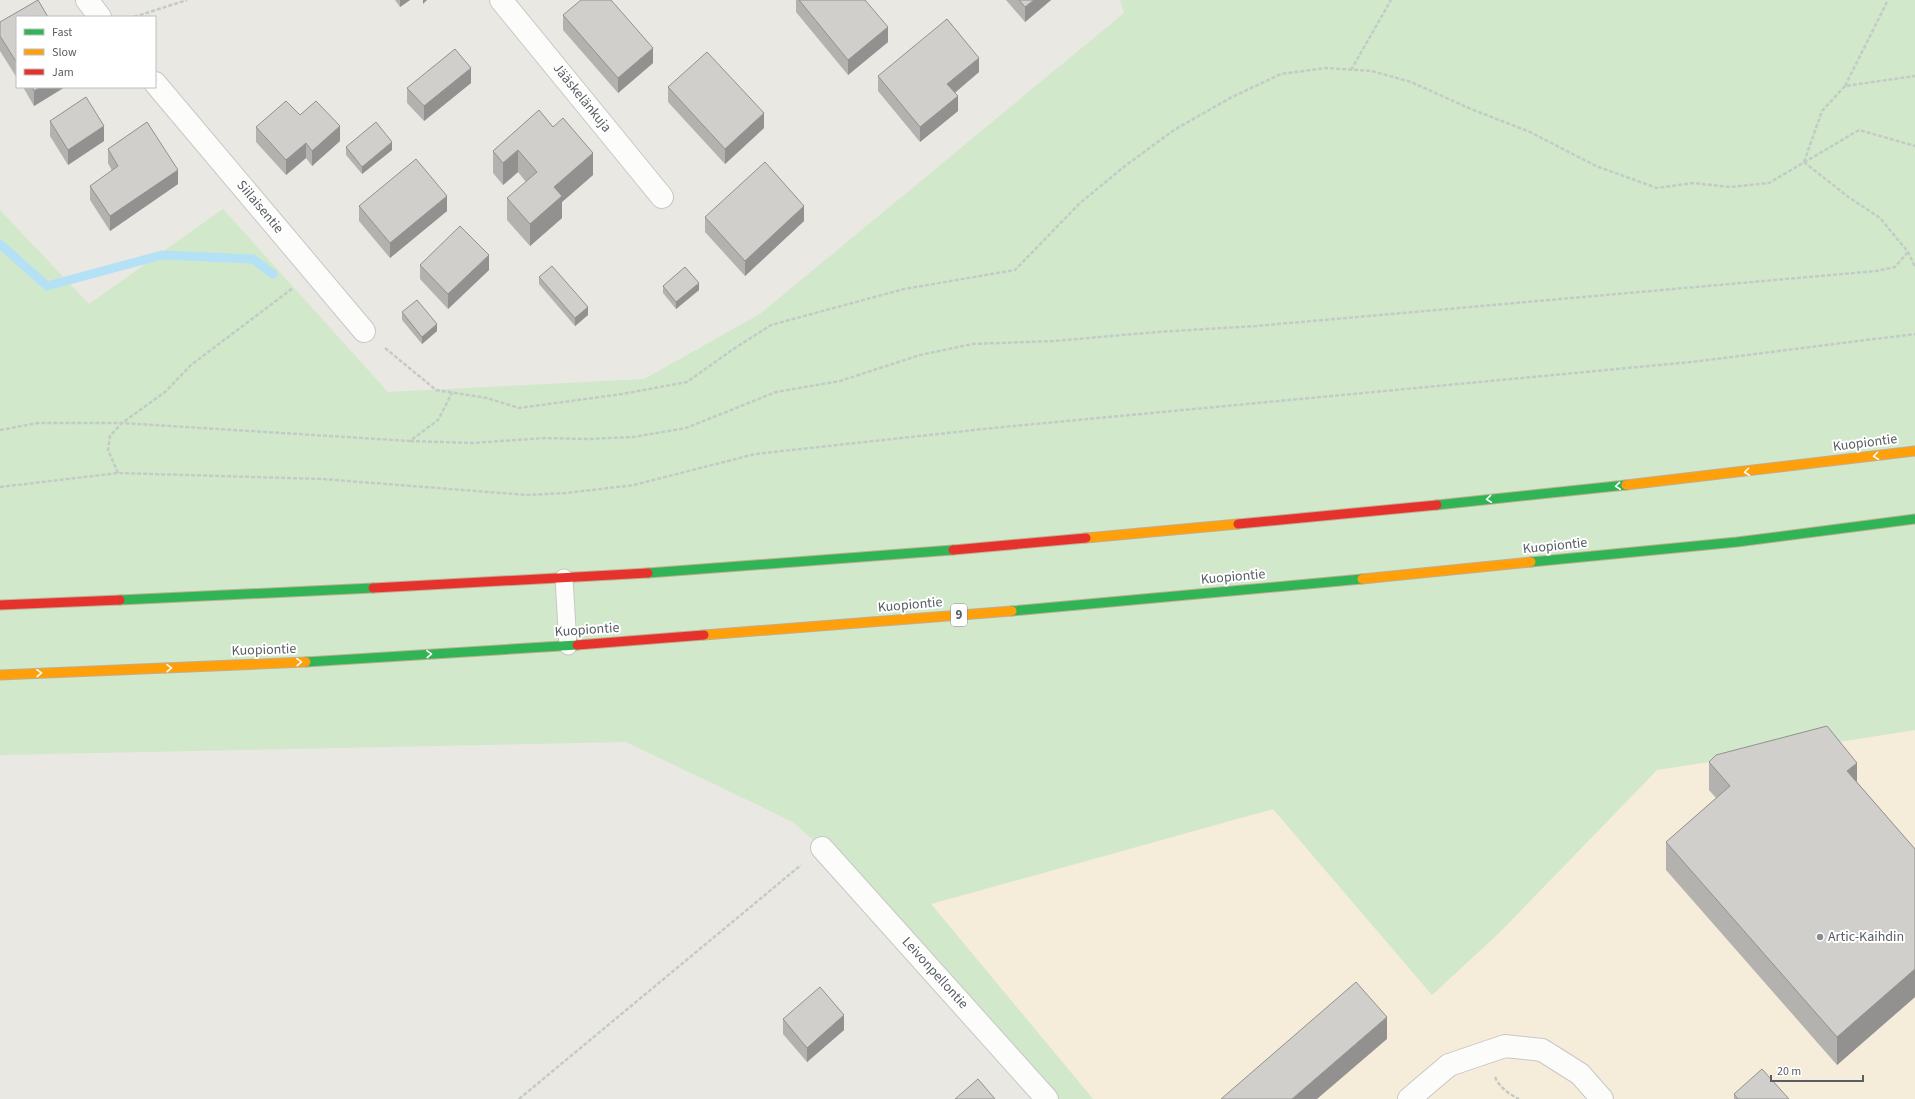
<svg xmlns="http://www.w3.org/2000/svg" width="1915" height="1099" font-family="'Source Sans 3',sans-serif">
<rect width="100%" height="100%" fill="#eae8e2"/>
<path fill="#f6ecda" d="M1915,730V1099H1093L931,904L1273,809L1432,995L1499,933L1657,770Z"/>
<path fill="#d1e8cb" d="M1120,0H1915V730L1657,770L1499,933L1432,995L1273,809L931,904L1093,1099H1047L822,848L793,822L626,742L0,755V210L89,304L223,209L388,392L644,379L760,314L1124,13Z"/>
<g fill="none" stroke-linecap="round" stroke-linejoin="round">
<path stroke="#b5e1f6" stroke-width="9" d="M0,244L47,286L162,255L253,259L273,274"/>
<defs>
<path id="lane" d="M564,578L568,646"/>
<g id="street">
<path d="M87,0L100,17"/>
<path d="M501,0L662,197"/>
<path d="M155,83L364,331"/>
<path d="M822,848L1047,1099"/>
<path d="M1409,1099L1449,1065L1505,1046L1542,1050L1580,1074L1602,1099"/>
</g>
<g id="fast">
<path d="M1437,505L1626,485"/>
<path d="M1531,562L1737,542L1915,519"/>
<path d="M648,573L953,550"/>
<path d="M120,600L373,588"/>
<path d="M1012,611L1362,579"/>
<path d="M306,662L577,645"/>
</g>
<g id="slow">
<path d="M1626,485L1915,451"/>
<path d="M1086,538L1238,524"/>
<path d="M1362,579L1531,562"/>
<path d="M704,635L1012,611"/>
<path d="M0,675L306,662"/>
</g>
<g id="jam">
<path d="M1238,524L1437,505"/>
<path d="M953,550L1086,538"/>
<path d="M373,588L648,573"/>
<path d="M0,605L120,600"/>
<path d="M577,645L704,635"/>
</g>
</defs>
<use href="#lane" stroke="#c7c7c7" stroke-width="19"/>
<use href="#street" stroke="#c7c7c7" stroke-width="24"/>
<use href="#fast" stroke="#c1ae90" stroke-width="11"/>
<use href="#slow" stroke="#c1ae90" stroke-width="11"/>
<use href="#jam" stroke="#c1ae90" stroke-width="11"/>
<g stroke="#c4cbc7" stroke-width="2.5" stroke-dasharray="4 2" stroke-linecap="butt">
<path d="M134,17L187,0"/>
<path d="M1351,70L1391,0"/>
<path d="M1845,86L1888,0"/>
<path d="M1804,162L1822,111L1845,86L1915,76"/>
<path d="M1804,162L1847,196L1880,218L1908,252L1915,267"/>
<path d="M385,348L436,390L487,398L519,408L622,394L687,382L732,350L771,325L904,289L1015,270L1080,203L1125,166L1174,130L1232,97L1281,74L1326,68L1372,71L1411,82L1471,109L1530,132L1596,166L1657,188L1693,183L1730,187L1769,183L1859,130L1915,146"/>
<path d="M0,430L38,423H122L410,441L438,420L452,393"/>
<path d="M410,441L472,443L545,438L587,439L633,437L686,428L776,392L840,381L920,355L972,344L1054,341L1157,332L1256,326L1876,271L1895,267L1908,252"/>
<path d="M118,473L108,450L110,436L122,423L165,392L191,365L293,288"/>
<path d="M0,487L118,473L322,479L527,495L566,493L634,485L755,454L993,428L1691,362L1915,334"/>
<path d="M1495,1077C1499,1087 1509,1094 1519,1099"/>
<path d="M519,1099L801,865"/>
</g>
<use href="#lane" stroke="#fcfcfb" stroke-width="17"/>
<use href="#street" stroke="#fcfcfb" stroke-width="22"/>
<use href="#fast" stroke="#30b455" stroke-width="9"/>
<use href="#slow" stroke="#ff9f0a" stroke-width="9"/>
<use href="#jam" stroke="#e5322d" stroke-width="9"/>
</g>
<g fill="#b4b2af">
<path d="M395,0H410L400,7Z"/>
<path d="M796,0H865L888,42L848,75L796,12Z"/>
<path d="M1006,0H1051L1025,22Z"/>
<path d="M563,15L653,63L618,93L563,30Z"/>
<path d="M17,17V78L0,51V22Z"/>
<path d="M979,72L955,93L958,111L920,142L878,91V76Z"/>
<path d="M471,83L424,121L407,103V88Z"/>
<path d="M23,87H65L34,106Z"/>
<path d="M668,87L764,128L725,164L668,102Z"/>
<path d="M539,110L593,175L562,202V218L530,246L507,220V198L526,182L518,172L503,185L493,173V151Z"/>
<path d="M300,115L340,141L312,166L306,158L286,175L256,142V127Z"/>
<path d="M50,121L104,141L68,165L50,136Z"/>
<path d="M346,147L392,150L362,174L346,155Z"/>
<path d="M108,149L178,184L110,231L90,200V186L112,171L108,163Z"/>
<path d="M359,206L447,211L390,258L359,221Z"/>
<path d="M705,217L804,221L745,276L705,232Z"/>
<path d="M420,265L489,270L448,309L420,279Z"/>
<path d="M539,277L588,315L575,326L539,284Z"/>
<path d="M663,286L699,290L676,309L663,293Z"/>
<path d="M402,312L437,331L422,344L402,320Z"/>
<path d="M1709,762L1857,782L1915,849V997L1837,1065L1666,870V842L1716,798L1709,790Z"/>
<path d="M783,1019L844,1030L807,1062L783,1034Z"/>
<path d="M1734,1094L1789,1099H1734Z"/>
</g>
<g fill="#92918f">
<path d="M400,0H410L400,7Z"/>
<path d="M423,0H427L423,4Z"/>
<path d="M1034,0H1051L1025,22V7Z"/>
<path d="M888,27V42L848,75V60Z"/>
<path d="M653,48V63L618,93V78Z"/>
<path d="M979,58V72L947,99V84Z"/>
<path d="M471,68V83L424,121V106Z"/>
<path d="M41,87H65L34,106V91Z"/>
<path d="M958,96V111L920,142V127Z"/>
<path d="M764,113V128L725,164V149Z"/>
<path d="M104,126V141L68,165V150Z"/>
<path d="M340,126V141L312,166V151Z"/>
<path d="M392,142V150L362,174V167Z"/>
<path d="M306,143V158L286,175V160Z"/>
<path d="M518,150V172L503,185V163Z"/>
<path d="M593,153V175L562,202V218L530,246V224L554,187Z"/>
<path d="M178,170V184L110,231V216Z"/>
<path d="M447,196V211L390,258V243Z"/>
<path d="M804,206V221L745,276V261Z"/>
<path d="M489,255V270L448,309V294Z"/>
<path d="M699,283V290L676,309V302Z"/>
<path d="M588,307V315L575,326V318Z"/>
<path d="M437,324V331L422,344V337Z"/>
<path d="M1857,763V791L1847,771Z"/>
<path d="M1915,969V997L1837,1065V1037Z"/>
<path d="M844,1015V1030L807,1062V1048Z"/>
<path d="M1387,1017V1039L1317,1099H1292Z"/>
</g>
<g fill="#d1cfcc" stroke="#92918f">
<path d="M38,0L48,17H17V63L0,36V22Z"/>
<path d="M581,0H611L653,48L618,78L563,15Z"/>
<path d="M799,0H865L888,27L848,60Z"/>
<path d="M1019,0H1034L1025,7Z"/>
<path d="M947,19L979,58L947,84L958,96L920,127L878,76Z"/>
<path d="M455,49L471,68L424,106L407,88Z"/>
<path d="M707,52L764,113L725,149L668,87Z"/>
<path d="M32,87H41L34,91Z"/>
<path d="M86,97L104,126L68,150L50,121Z"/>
<path d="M286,101L300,115L316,101L340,126L312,151L306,143L286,160L256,127Z"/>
<path d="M539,110L553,127L563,118L593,153L554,187L562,196L530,224L507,198L537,172L518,150L503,163L493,151Z"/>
<path d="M147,122L178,170L110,216L90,186L118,166L108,149Z"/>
<path d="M376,122L392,142L362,167L346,147Z"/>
<path d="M416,159L447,196L390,243L359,206Z"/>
<path d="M765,162L804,206L745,261L705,217Z"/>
<path d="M460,226L489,255L448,294L420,265Z"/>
<path d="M552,266L588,307L575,318L539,277Z"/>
<path d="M685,267L699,283L676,302L663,286Z"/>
<path d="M417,300L437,324L422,337L402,312Z"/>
<path d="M1827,726L1857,763L1847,771L1915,849V969L1837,1037L1666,842L1730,786L1709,762L1716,755Z"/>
<path d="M1356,982L1387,1017L1292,1099H1221Z"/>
<path d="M820,987L844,1015L807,1048L783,1019Z"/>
<path d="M1762,1069L1789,1099H1738L1734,1094Z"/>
<path d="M978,1079L995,1099H955Z"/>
</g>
<defs><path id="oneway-chevron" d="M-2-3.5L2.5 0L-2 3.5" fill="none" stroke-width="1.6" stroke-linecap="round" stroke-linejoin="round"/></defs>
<g stroke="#fff">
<use href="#oneway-chevron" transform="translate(1876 456) rotate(173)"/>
<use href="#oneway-chevron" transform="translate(1747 472) rotate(173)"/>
<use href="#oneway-chevron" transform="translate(1618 486) rotate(174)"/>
<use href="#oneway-chevron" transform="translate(1489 499) rotate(174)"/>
<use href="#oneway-chevron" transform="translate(429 654) rotate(-3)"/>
<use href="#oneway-chevron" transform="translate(299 662) rotate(-2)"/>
<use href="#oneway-chevron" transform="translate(169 668) rotate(-2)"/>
<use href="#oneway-chevron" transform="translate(39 673) rotate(-2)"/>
</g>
<circle fill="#8b8e8f" stroke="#fff" stroke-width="1.5" cx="1820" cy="937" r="4"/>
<g text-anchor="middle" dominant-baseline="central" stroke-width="4" stroke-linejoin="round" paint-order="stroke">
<rect fill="#fff" stroke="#8a8e91" stroke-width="1" x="951" y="604" width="16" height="22" rx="3"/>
<g font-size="13" font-weight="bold" fill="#585e62">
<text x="959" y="615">9</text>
</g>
<g font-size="14" fill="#585e62" stroke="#fff">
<text transform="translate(582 98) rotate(51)">Jääskelänkuja</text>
<text transform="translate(260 207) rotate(50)">Siilaisentie</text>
<text transform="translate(1865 443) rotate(-7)">Kuopiontie</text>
<text transform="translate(1555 546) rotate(-6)">Kuopiontie</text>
<text transform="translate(1233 577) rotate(-5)">Kuopiontie</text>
<text transform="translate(910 605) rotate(-5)">Kuopiontie</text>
<text transform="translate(587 630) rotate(-4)">Kuopiontie</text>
<text transform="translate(264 650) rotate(-2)">Kuopiontie</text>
<text transform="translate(935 973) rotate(48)">Leivonpellontie</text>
</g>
<g font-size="14" fill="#585e62" stroke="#fff" text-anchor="start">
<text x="1828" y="937">Artic-Kaihdin</text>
</g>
</g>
<rect x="16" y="16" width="140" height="72" fill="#ffffff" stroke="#bcbfc0"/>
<rect x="24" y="29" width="20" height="6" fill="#30b455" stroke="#bcbfc0"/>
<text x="52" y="36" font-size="12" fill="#585e62">Fast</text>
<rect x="24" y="49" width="20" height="6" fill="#ff9f0a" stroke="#bcbfc0"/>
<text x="52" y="56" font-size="12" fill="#585e62">Slow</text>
<rect x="24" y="69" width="20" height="6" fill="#e5322d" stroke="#bcbfc0"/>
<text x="52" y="76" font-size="12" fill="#585e62">Jam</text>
<path d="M1771 1075v6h92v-6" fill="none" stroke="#585e62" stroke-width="2"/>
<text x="1777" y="1075" font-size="12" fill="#585e62" stroke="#ffffff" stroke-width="3" paint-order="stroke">20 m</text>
</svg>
